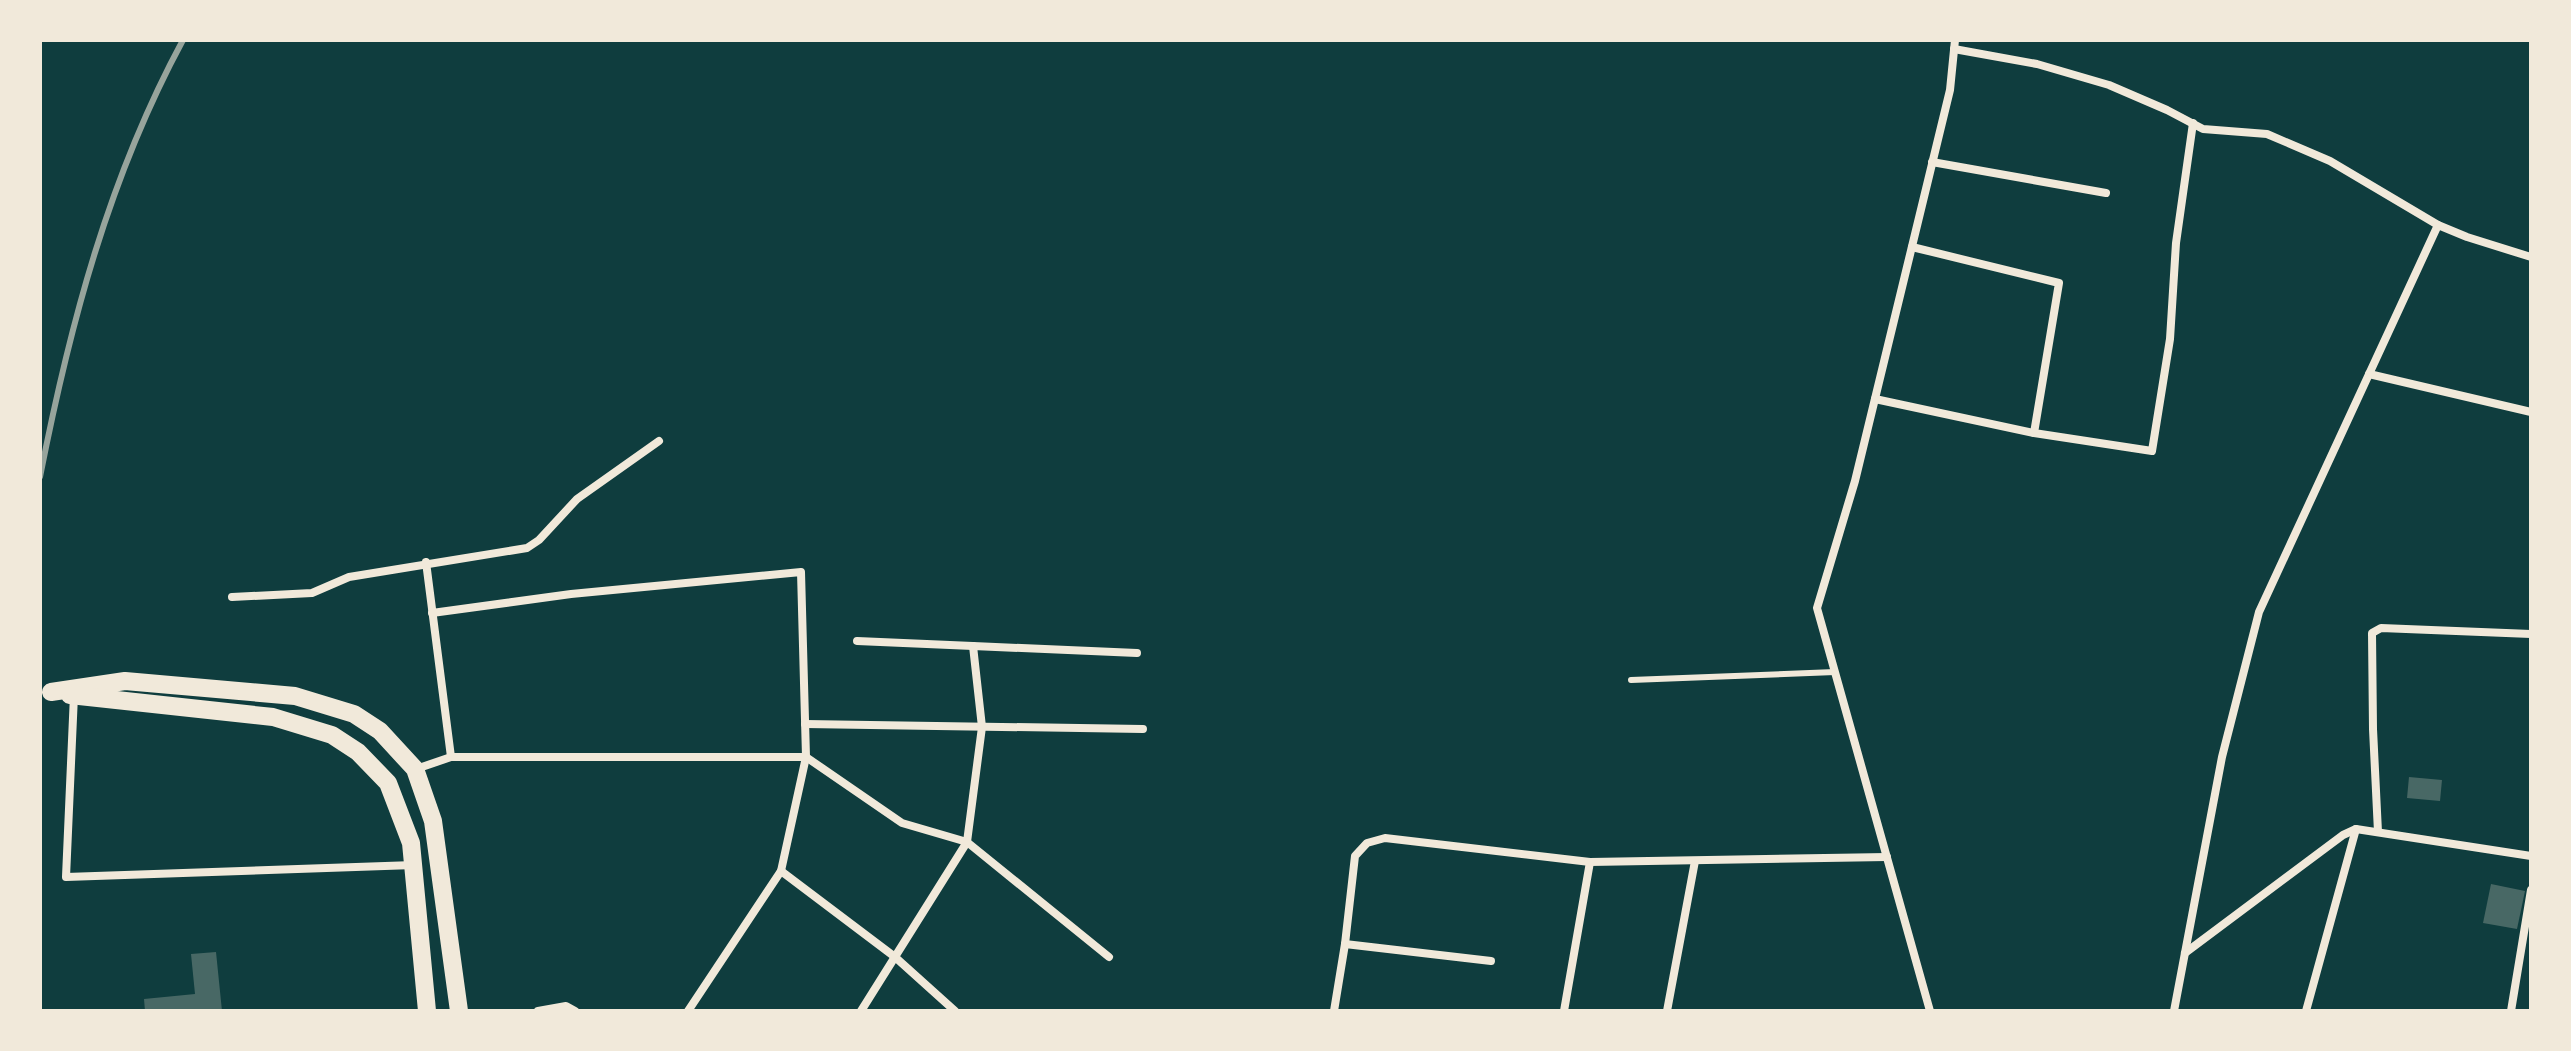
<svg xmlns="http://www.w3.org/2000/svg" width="2571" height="1051" font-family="'Work Sans',sans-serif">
<rect width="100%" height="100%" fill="#0f3d3e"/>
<g fill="#486865">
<path d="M2409,777L2442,780L2440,801L2407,798Z"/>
<path d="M2491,884L2525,891L2517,929L2483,923Z"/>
<path d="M216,952L222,1011H145L144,999L195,994L191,954Z"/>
</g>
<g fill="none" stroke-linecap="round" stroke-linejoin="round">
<path stroke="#f1e9da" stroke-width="6" d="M1631,680L1835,672"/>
<g stroke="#f1e9da" stroke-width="8">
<path d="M1954,49L2037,64L2109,85L2167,110L2203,129L2267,134L2330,161L2438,225L2467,237L2531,257"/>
<path d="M1932,162L2106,193"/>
<path d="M1912,247L2059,283L2034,433L2152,451L2170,339L2176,243L2193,123"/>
<path d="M2369,374L2531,412"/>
<path d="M1875,399L2034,433"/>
<path d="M426,562L451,757"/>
<path d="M232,597L312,593L349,577L527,548L539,540L577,499L659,441"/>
<path d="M432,613L571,594L801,572L806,757L781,871L688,1011"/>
<path d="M857,641L973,646"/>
<path d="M74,695L66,877L414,865"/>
<path d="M805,724L1143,729"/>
<path d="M416,769L451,757H806L902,823L967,842L1109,957"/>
<path d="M2378,832L2373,729L2372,633L2381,628L2531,634"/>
<path d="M781,871L895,957L955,1011"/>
<path d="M1345,944L1491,961"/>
<path d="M2185,953L2343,835L2356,829L2531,856"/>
<path d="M538,1011L566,1006L575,1011"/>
<path d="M861,1011L967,842L982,727L973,646L1137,653"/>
<path d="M1334,1011L1345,944L1355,856L1367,843L1385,838L1590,862L1887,857"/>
<path d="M1564,1011L1590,862"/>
<path d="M1667,1011L1695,861"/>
<path d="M1930,1011L1817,608L1855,481L1950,90L1955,40"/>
<path d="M2174,1011L2222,757L2259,612L2438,225"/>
<path d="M2306,1011L2356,829"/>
<path d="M2511,1011L2531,890"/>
</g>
<g stroke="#f1e9da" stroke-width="18">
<path d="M51,692L125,681L295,696L354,714L380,731L415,769L433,821L459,1011"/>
<path d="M70,695L273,717L332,735L358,752L388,783L411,843L427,1011"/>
</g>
<path stroke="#97a49c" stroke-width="6" d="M40,477C70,324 109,177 183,40"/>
</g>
<rect width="2571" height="1051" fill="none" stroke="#f1e9da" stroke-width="84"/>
</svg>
